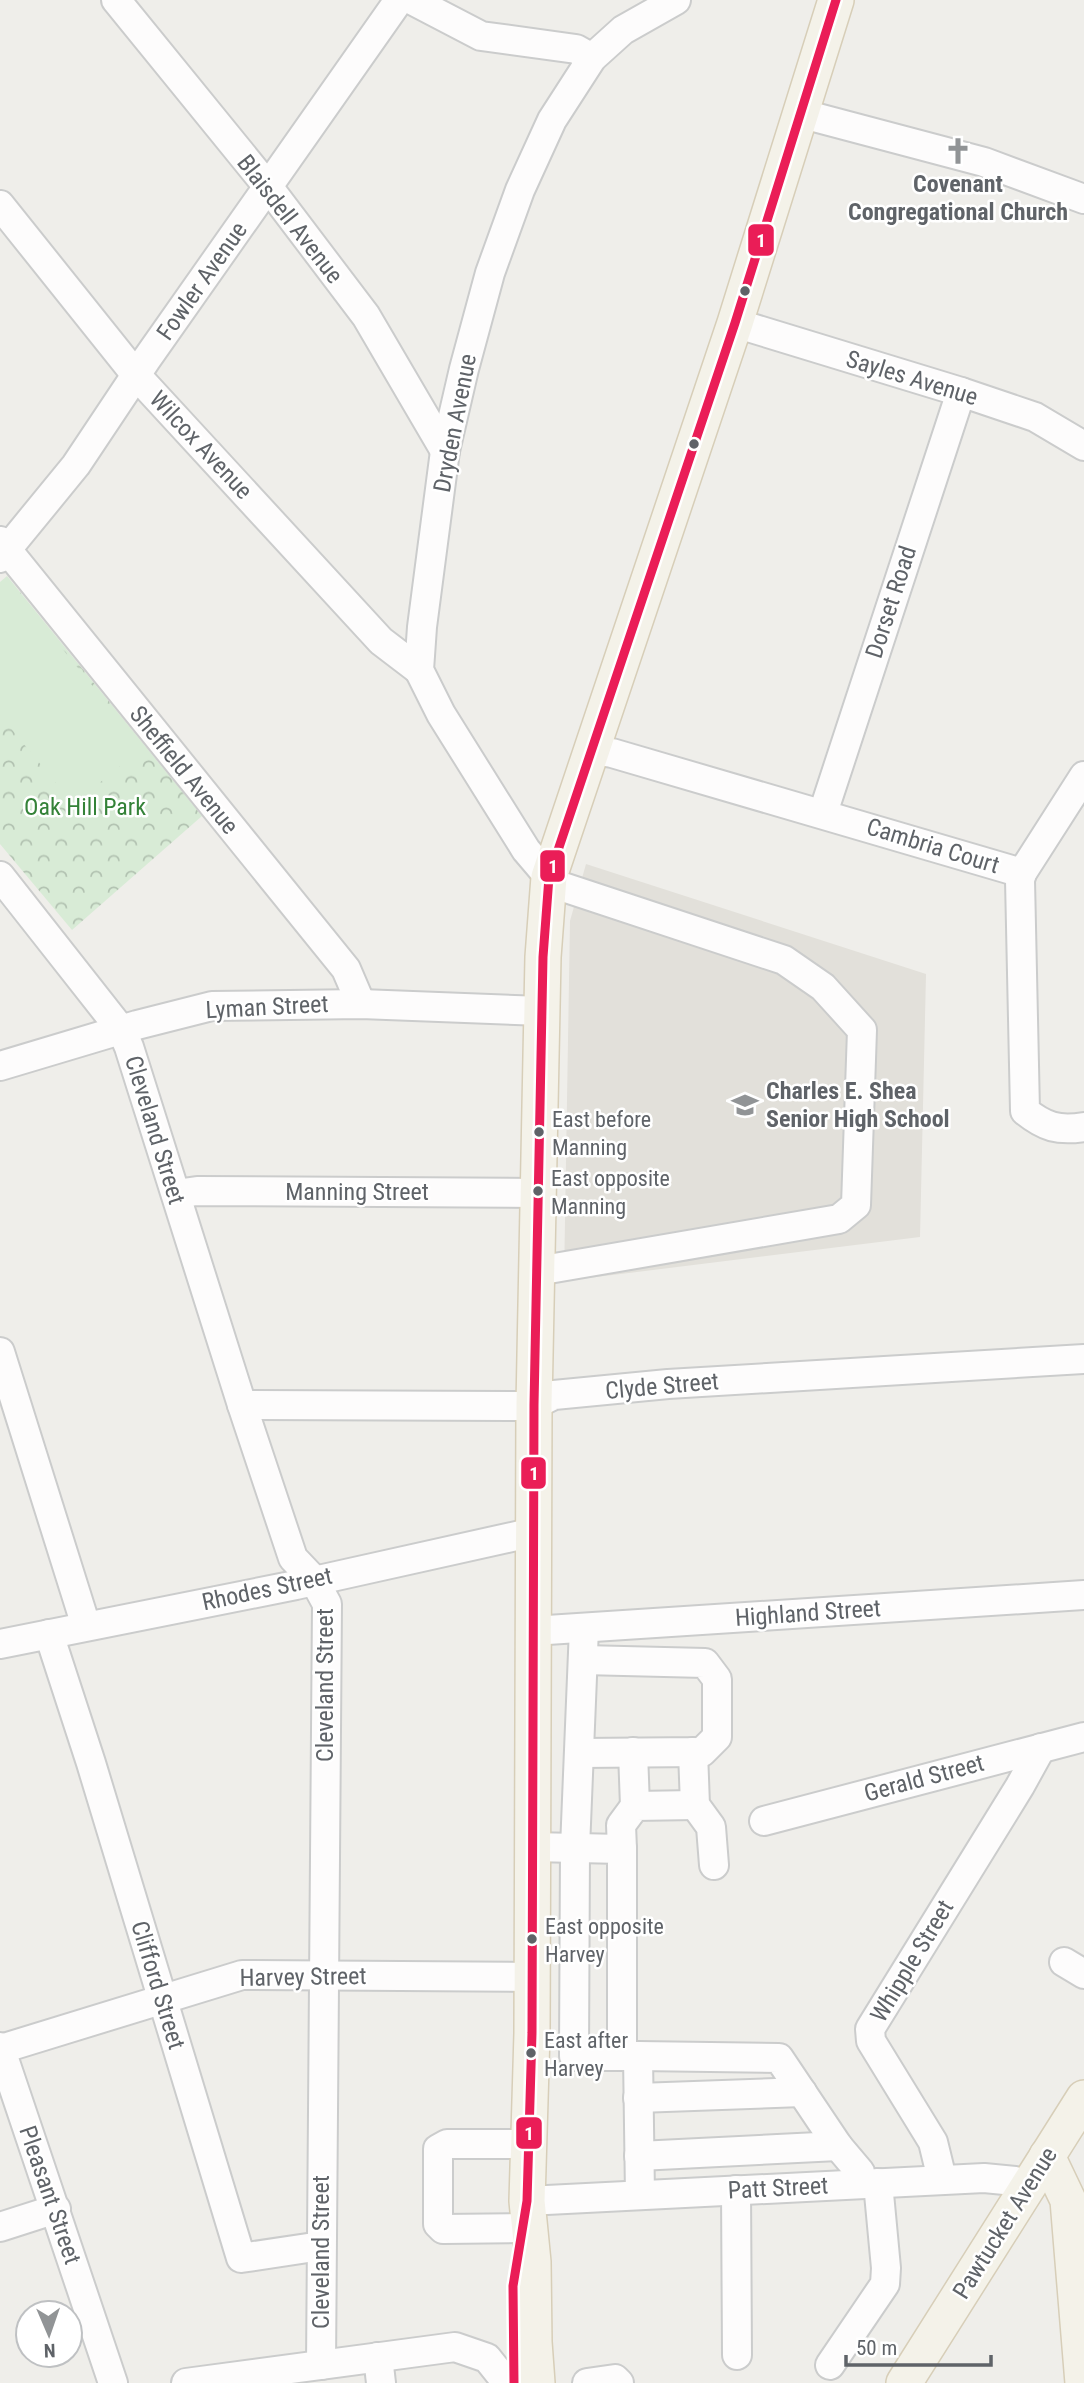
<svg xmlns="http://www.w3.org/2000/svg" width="1084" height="2383" font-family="'Roboto Condensed',sans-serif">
<defs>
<pattern id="park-crowns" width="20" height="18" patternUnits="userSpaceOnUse" patternTransform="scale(1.75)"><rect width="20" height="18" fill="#d8ebd6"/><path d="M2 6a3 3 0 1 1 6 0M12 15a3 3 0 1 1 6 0" fill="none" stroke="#b2c2b1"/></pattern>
</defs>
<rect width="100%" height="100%" fill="#efeeea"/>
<path fill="#e2e0da" d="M586,864L926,974L920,1237L564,1281L570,921Z"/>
<path fill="url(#park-crowns)" d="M7,576L202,816L72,930L0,844V582Z"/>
<path fill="#d8ebd6" d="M9,583L143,748L73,804L0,715V590Z"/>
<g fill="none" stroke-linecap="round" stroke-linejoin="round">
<defs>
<g id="minor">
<path d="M116,0L269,188L366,316L445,451"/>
<path d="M412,0L481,36L576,49L592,58"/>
<path d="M799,113L984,162L1084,199"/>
<path d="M0,205L136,375L381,641L419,670"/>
<path d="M735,323L961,392L1035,417L1084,446"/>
<path d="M0,541L346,969L361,1004"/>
<path d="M0,558L76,465L146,360L399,0"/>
<path d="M592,750L612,753L1022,873"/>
<path d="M1084,776L1022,873L1020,880L1025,1111C1045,1127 1058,1131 1084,1127"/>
<path d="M823,813L961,392"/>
<path d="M0,876L122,1031L129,1047L242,1405L293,1558L314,1580L327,1604L321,2365"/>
<path d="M549,877L526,850L441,714L419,670L422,627L445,451L464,369L490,273L520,190L552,120L592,58L623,30L676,0"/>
<path d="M0,1066L137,1025L212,1006L361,1004L542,1011"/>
<path d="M176,1194L197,1191L538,1193"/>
<path d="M537,1271L839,1219L856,1205L862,1030L823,987L784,960L548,882"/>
<path d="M0,1352L86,1626"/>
<path d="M242,1405L518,1406L534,1405L554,1395L668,1384L1084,1359"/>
<path d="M584,1628L575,1848L574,2056H622"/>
<path d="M532,1631L1084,1595"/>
<path d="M49,1634L91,1763L241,2258L321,2246"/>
<path d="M0,1644L296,1585L534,1532"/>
<path d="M633,1752L635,1806"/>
<path d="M693,1752L695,1805L711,1827L714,1865"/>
<path d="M580,1753L702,1752L717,1737V1679L705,1663L583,1660"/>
<path d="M764,1821L1084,1737"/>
<path d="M532,1847L622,1849V2056H638L640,2195"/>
<path d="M622,1849L621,1825L635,1806L695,1805"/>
<path d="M1064,1962L1084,1974"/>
<path d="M0,2047L113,2383"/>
<path d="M1,2049L242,1975L532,1977"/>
<path d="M638,2056L779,2058L838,2146L860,2172L861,2183"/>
<path d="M638,2098L802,2092"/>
<path d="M639,2156L838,2146"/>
<path d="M942,2179L933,2142L871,2041L870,2029L1020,1786L1041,1748"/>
<path d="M736,2190L737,2355"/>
<path d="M527,2201L984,2178L1015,2181L1028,2187"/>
<path d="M0,2227L56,2209"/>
<path d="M521,2228L443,2229L438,2224V2149L447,2144H529"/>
<path d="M378,2357L381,2383"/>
<path d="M830,2365L885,2284L886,2268L878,2183"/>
<path d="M186,2383L455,2347L487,2358L507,2383"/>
<path d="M587,2383L615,2379L619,2383"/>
</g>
<g id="major">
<path d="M1047,2156L1068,2200L1083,2383"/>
<path d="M537,2383L534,2342L533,2262L527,2201L532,2033L534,1405L543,957L549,877L735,323L836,0"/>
<path d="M904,2383L1084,2098"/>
</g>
</defs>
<use href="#minor" stroke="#cbcccc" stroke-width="32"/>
<use href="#major" stroke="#d7ceb8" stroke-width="38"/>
<use href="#minor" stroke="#fdfcfc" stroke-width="28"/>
<use href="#major" stroke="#f4f2e9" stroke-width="35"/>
<defs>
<path id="bus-1" d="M514,2383L513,2286L527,2201L532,2033L534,1405L543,957L549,877L735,323L836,0"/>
</defs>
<use href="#bus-1" stroke="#fff" stroke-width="14"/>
<use href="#bus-1" stroke="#ea1d57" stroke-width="9"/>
</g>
<defs>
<symbol id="church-bare" viewBox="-9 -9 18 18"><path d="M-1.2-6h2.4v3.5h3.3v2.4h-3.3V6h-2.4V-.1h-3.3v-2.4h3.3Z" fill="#919496" stroke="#fff" stroke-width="2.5" paint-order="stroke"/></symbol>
<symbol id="school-bare" viewBox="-9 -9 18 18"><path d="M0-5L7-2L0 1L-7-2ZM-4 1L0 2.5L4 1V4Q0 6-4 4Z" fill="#919496" stroke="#fff" stroke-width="2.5" paint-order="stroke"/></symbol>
</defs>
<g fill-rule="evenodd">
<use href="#church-bare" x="939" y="132" width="38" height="38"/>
<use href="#school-bare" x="726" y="1086" width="38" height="38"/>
</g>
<g fill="#5f6368" stroke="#fff" stroke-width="2.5">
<circle cx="745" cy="291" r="6"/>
<circle cx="694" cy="444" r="6"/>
<circle cx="539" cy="1132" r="6"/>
<circle cx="538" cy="1191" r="6"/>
<circle cx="532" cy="1939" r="6"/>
<circle cx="531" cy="2053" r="6"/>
</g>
<g text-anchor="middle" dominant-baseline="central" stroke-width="5" stroke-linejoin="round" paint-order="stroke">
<g font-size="22" fill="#5f6368" stroke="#fff" text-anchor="start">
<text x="552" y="1119">East before<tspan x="552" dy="28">Manning</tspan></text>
<text x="551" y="1178">East opposite<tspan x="551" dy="28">Manning</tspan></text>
<text x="545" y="1926">East opposite<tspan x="545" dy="28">Harvey</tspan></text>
<text x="544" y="2040">East after<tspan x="544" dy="28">Harvey</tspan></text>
</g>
<g font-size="24" font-weight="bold" fill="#5f6368" stroke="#fff">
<text x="958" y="184">Covenant<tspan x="958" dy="28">Congregational Church</tspan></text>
<text x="766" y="1091" text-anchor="start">Charles E. Shea<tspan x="766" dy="28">Senior High School</tspan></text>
</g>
<g font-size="24" fill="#5f6368" stroke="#fff">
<text transform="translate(290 219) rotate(52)">Blaisdell Avenue</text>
<text transform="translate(202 281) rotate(-55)">Fowler Avenue</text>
<text transform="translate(912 378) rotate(17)">Sayles Avenue</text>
<text transform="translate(455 423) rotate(-79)">Dryden Avenue</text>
<text transform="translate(201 445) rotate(47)">Wilcox Avenue</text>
<text transform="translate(891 602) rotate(-72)">Dorset Road</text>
<text transform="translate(184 770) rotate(51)">Sheffield Avenue</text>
<text transform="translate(933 846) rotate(17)">Cambria Court</text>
<text transform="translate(267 1007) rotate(-3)">Lyman Street</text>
<text transform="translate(155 1130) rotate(73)">Cleveland Street</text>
<text x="357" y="1192">Manning Street</text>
<text transform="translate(662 1386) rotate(-5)">Clyde Street</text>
<text transform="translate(267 1589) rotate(-12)">Rhodes Street</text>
<text transform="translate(808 1613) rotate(-4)">Highland Street</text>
<text transform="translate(325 1685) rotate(-90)">Cleveland Street</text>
<text transform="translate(924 1778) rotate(-15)">Gerald Street</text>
<text transform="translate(912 1961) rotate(-59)">Whipple Street</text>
<text transform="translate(303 1977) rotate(-1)">Harvey Street</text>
<text transform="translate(158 1985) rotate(73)">Clifford Street</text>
<text transform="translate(778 2188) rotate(-3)">Patt Street</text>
<text transform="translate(50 2195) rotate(71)">Pleasant Street</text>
<text transform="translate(1005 2223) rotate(-58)">Pawtucket Avenue</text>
<text transform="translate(321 2252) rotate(-90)">Cleveland Street</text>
</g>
<g font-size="24" fill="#348238" stroke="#fff">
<text x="85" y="807">Oak Hill Park</text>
</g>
</g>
<g stroke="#fff" stroke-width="2.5">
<rect x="747" y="223" width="28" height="34" rx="7" fill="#ea1d57"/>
<rect x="539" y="849" width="27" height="34" rx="7" fill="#ea1d57"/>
<rect x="520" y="1456" width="27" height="34" rx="7" fill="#ea1d57"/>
<rect x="515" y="2116" width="28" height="34" rx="7" fill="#ea1d57"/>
</g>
<g font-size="19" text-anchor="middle" font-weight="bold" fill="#fff">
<text x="761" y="247">1</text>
<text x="553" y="873">1</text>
<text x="534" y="1480">1</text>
<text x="529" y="2140">1</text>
</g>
<g transform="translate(49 2334) rotate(178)"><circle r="33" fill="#ffffff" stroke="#bfc1c3" stroke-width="2"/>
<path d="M0-5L12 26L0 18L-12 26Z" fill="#919496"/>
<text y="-10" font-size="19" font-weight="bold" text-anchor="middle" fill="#5f6368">N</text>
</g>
<path d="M846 2355v10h145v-10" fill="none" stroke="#5f6368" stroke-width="3.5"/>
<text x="856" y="2355" font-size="21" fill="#5f6368" stroke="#ffffff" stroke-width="5" paint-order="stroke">50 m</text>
</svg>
